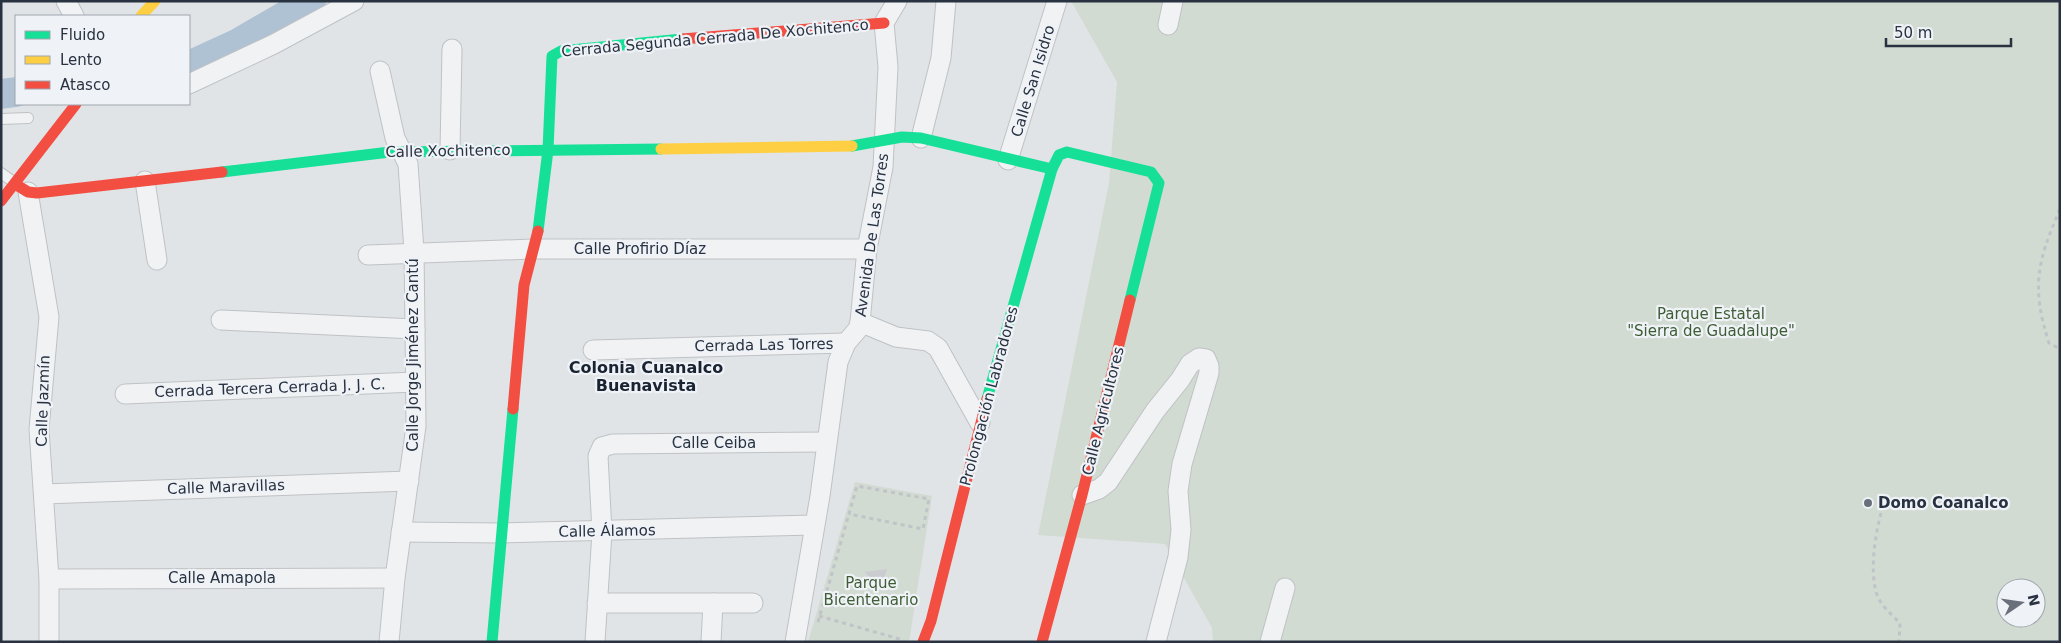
<svg xmlns="http://www.w3.org/2000/svg" width="2061" height="643" font-family="'DejaVu Sans',sans-serif">
<rect width="100%" height="100%" fill="#e1e4e7"/>
<g fill="#d2dbd2" fill-rule="evenodd">
<path d="M1071,1H2060V642H1213L1212,628L1165,544L1038,535L1109,183L1117,82ZM2006,588H2036V618H2006Z"/>
<path d="M855,482L932,496L909,642H808Z"/>
</g>
<g fill="none" stroke-linecap="round" stroke-linejoin="round">
<g stroke="#afc2d3" stroke-width="30">
<path d="M189,66L237,44L311,1"/>
<path d="M1,94L16,92"/>
</g>
</g>
<path fill="#cacccf" d="M887,569L880,590L865,572Z"/>
<g fill="none" stroke-linecap="round" stroke-linejoin="round">
<defs>
<g id="lane">
<path d="M1,119L28,118"/>
<path d="M1,173L15,183"/>
</g>
<g id="street">
<path d="M66,1L74,16"/>
<path d="M1168,25L1173,1"/>
<path d="M380,71L395,138L408,164L414,251L415,329L416,426L395,578L389,642"/>
<path d="M189,84L274,44L354,1"/>
<path d="M921,138L941,58L946,1"/>
<path d="M450,150L452,49"/>
<path d="M1008,160L1057,1"/>
<path d="M145,181L157,260"/>
<path d="M28,192L49,317L39,429L49,579V642"/>
<path d="M368,255L533,249H867"/>
<path d="M221,320L415,329"/>
<path d="M860,322L896,337L928,341L938,348L980,423"/>
<path d="M593,350L846,343"/>
<path d="M125,394L415,382"/>
<path d="M44,494L409,481"/>
<path d="M1082,495L1099,489L1108,482L1155,411L1180,380L1190,364L1199,358L1206,359L1209,366V373L1182,464L1178,491L1181,530L1178,557L1156,642"/>
<path d="M401,532L502,533L814,525"/>
<path d="M49,579L395,578"/>
<path d="M597,603H753"/>
<path d="M595,642L602,532L598,456L602,447L613,444L826,442"/>
<path d="M711,642L713,603"/>
<path d="M795,642L820,496L838,362L846,343L858,329L860,322L867,249L883,167L888,67L884,23L897,1"/>
<path d="M1270,642L1285,588"/>
</g>
</defs>
<use href="#lane" stroke="#bfc2c5" stroke-width="12"/>
<use href="#street" stroke="#bfc2c5" stroke-width="21"/>
<g stroke="#c0c3c7" stroke-width="3" stroke-dasharray="4 4" stroke-linecap="butt">
<path d="M2060,209C2037,262 2031,287 2049,343L2060,349"/>
<path d="M1881,513C1875,536 1870,569 1876,592C1880,605 1891,614 1900,623L1899,642"/>
<path d="M819,616L903,640"/>
<path d="M818,622L857,486L929,499L923,529L849,514"/>
</g>
<use href="#lane" stroke="#f1f2f3" stroke-width="10"/>
<use href="#street" stroke="#f1f2f3" stroke-width="19"/>
<g stroke="#16e098" stroke-width="11">
<path d="M852,146L902,137L921,138L1052,169"/>
<path d="M222,172L390,152L661,149"/>
<path d="M538,231L548,150L552,56L561,51L682,39"/>
<path d="M987,399L1052,169L1059,155L1067,152L1151,172L1159,183L1130,300"/>
<path d="M492,642L513,409"/>
</g>
<g stroke="#ffcf43" stroke-width="11">
<path d="M141,16L155,1"/>
<path d="M661,149L852,146"/>
</g>
<g stroke="#f24e42" stroke-width="11">
<path d="M682,39L884,23"/>
<path d="M15,184L28,192L37,193L222,172"/>
<path d="M1,201L76,104"/>
<path d="M513,409L524,285L538,231"/>
<path d="M923,642L931,621L987,399"/>
<path d="M1042,642L1082,495L1130,300"/>
</g>
</g>
<circle fill="#69707b" stroke="#eff2f6" stroke-width="2" cx="1868" cy="503" r="5"/>
<g text-anchor="middle" dominant-baseline="central" stroke-width="4.5" stroke-linejoin="round" paint-order="stroke">
<g font-size="15" fill="#283241" stroke="#eff2f6">
<text transform="translate(715 38) rotate(-5)">Cerrada Segunda Cerrada De Xochitenco</text>
<text transform="translate(1033 81) rotate(-73)">Calle San Isidro</text>
<text transform="translate(448 151) rotate(-1)">Calle Xochitenco</text>
<text transform="translate(872 235) rotate(-82)">Avenida De Las Torres</text>
<text x="640" y="249">Calle Profirio Díaz</text>
<text transform="translate(764 345) rotate(-1)">Cerrada Las Torres</text>
<text transform="translate(413 355) rotate(-90)">Calle Jorge Jiménez Cantú</text>
<text transform="translate(270 388) rotate(-2)">Cerrada Tercera Cerrada J. J. C.</text>
<text transform="translate(989 396) rotate(-75)">Prolongación Labradores</text>
<text transform="translate(43 401) rotate(-88)">Calle Jazmín</text>
<text transform="translate(1103 411) rotate(-76)">Calle Agricultores</text>
<text x="714" y="443">Calle Ceiba</text>
<text transform="translate(226 487) rotate(-2)">Calle Maravillas</text>
<text transform="translate(607 531) rotate(-1)">Calle Álamos</text>
<text x="222" y="578">Calle Amapola</text>
</g>
<g font-size="15" fill="#3e5d35" stroke="#eff2f6">
<text x="1711" y="314">Parque Estatal<tspan x="1711" dy="17">"Sierra de Guadalupe"</tspan></text>
<text x="871" y="583">Parque<tspan x="871" dy="17">Bicentenario</tspan></text>
</g>
<g font-size="15" font-weight="bold" fill="#283241" stroke="#eff2f6" text-anchor="start">
<text x="1878" y="503">Domo Coanalco</text>
</g>
<g font-size="16" font-weight="bold" fill="#1a2331" stroke="#eff2f6">
<text x="646" y="367">Colonia Cuanalco<tspan x="646" dy="18">Buenavista</tspan></text>
</g>
</g>
<rect width="2061" height="643" fill="none" stroke="#283241" stroke-width="5"/>
<rect x="15" y="15" width="175" height="90" fill="#eff2f6" stroke="#9fa5ae"/>
<rect x="25" y="31" width="25" height="8" fill="#16e098" stroke="#9fa5ae"/>
<text x="60" y="40" font-size="15" fill="#283241">Fluido</text>
<rect x="25" y="56" width="25" height="8" fill="#ffcf43" stroke="#9fa5ae"/>
<text x="60" y="65" font-size="15" fill="#283241">Lento</text>
<rect x="25" y="81" width="25" height="8" fill="#f24e42" stroke="#9fa5ae"/>
<text x="60" y="90" font-size="15" fill="#283241">Atasco</text>
<g transform="translate(2021 603) rotate(77)"><circle r="24" fill="#eff2f6" stroke="#9fa5ae"/>
<path d="M0-4L9 19L0 12L-9 19Z" fill="#69707b"/>
<text y="-8" font-size="14" font-weight="bold" text-anchor="middle" fill="#283241">N</text>
</g>
<path d="M1886 38v8h125v-8" fill="none" stroke="#283241" stroke-width="2.5"/>
<text x="1894" y="38" font-size="15" fill="#283241" stroke="#eff2f6" stroke-width="4" paint-order="stroke">50 m</text>
</svg>
